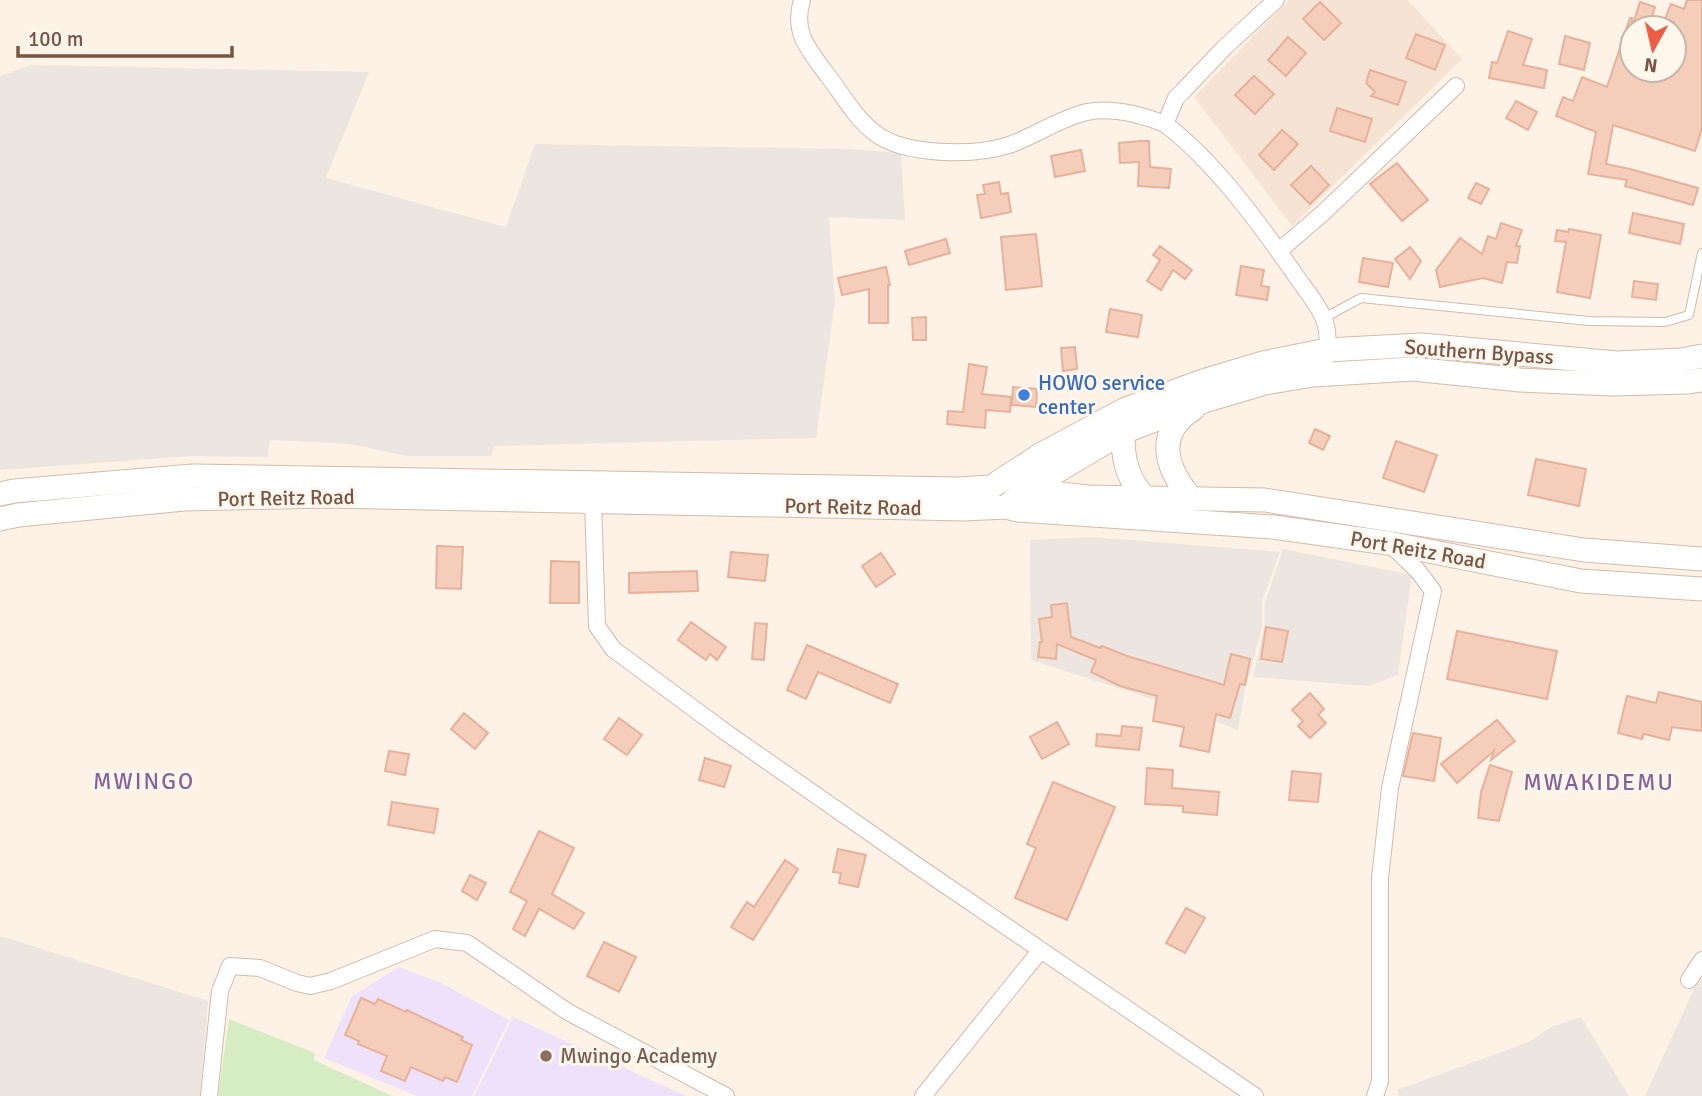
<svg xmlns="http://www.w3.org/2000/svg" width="1702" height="1096" font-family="Signika,sans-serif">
<rect width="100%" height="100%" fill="#fdf2e5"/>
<path fill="#f5e3d3" d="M1289,0H1408L1462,59L1292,226L1194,97Z"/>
<g fill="#ede5df">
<path d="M32,65L369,72L326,178L506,227L535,144L849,149L901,153L905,220L829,217L835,302L816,438L495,446L491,456H407L351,444L270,440L267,457L191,456L0,470V76Z"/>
<path d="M1092,537L1280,552L1262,601V628L1245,690L1238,730L1186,710L1031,660L1030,540Z"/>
<path d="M1283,549L1412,575L1398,675L1368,686L1253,677L1264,627L1265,602Z"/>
<path d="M0,936L208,1001L200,1096H0Z"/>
<path d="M1702,979V1096H1645L1694,989Z"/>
<path d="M1581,1017L1629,1096H1399L1397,1090L1529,1042L1551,1027Z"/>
</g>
<g fill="#efe1fa">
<path d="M399,967L441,983L509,1020L472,1096H417L324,1058L352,996Z"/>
<path d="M513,1017L686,1096H474Z"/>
</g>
<path fill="#d6ecc2" d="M229,1019L315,1053L314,1060L392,1096H218Z"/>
<g fill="#f4cdbb" stroke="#e7b29b" stroke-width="2">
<path d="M1687,0H1702V128L1695,151L1613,125L1606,164L1630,169L1698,188L1693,205L1625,186L1627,180L1588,174L1596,132L1556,116L1563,97L1573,101L1582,77L1607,87L1630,18H1632V27L1640,2L1655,7L1649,28H1632V70H1674V22L1665,19L1671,4L1684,9Z"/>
<path d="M1320,2L1341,23L1324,40L1303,19Z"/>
<path d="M1508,31L1532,39L1523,65L1547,70L1544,88L1489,78L1492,62L1497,63Z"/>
<path d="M1416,34L1445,45L1435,70L1406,58Z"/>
<path d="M1565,36L1590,43L1584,70L1559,64Z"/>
<path d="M1288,37L1306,53L1286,76L1268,60Z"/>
<path d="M1370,70L1406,82L1398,105L1371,96L1375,92L1366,83Z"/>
<path d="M1254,76L1274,94L1255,114L1235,95Z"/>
<path d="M1516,101L1537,112L1528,130L1506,118Z"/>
<path d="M1337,108L1372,119L1365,142L1330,131Z"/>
<path d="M1282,130L1298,144L1274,170L1259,155Z"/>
<path d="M1141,141H1149L1150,167L1171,169L1169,188L1138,186L1139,162L1120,163L1119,143Z"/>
<path d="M1081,150L1085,171L1055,177L1051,156Z"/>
<path d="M1397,163L1428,200L1402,221L1370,184Z"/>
<path d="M1311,166L1329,185L1310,204L1291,185Z"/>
<path d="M999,182L1001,194L1008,193L1011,212L981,218L977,195L985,194L983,185Z"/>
<path d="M1476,183L1489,189L1481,204L1468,198Z"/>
<path d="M1633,213L1684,224L1680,244L1629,233Z"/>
<path d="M1501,223L1522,230L1516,246H1520L1517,263L1507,262L1502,283L1483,278L1440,287L1436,270L1460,238L1482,254L1488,236L1496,239Z"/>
<path d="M1569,229L1601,235L1590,298L1557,292L1566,242L1555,241L1557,230L1568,232Z"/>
<path d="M1036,234L1042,286L1006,290L1001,237Z"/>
<path d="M946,239L950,253L909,265L905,251Z"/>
<path d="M1160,246L1192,270L1185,279L1173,270L1161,290L1147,281L1160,260L1153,255Z"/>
<path d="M1410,247L1421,261L1410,279L1395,259Z"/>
<path d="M1363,258L1393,263L1388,287L1359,282Z"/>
<path d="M1241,266L1264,270L1261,286L1269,287L1267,300L1236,295Z"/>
<path d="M886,267L890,285H888V323H869V289L842,295L838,278Z"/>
<path d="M1634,281L1658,284L1656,300L1632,297Z"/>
<path d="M1110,309L1142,315L1138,337L1106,332Z"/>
<path d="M926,317V340H913L912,318Z"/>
<path d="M1075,347L1077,369L1063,371L1061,348Z"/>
<path d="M969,364L987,367L982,394L1011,397L1010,412L986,410L985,428L947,424L948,411L963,412Z"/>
<path d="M1013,387L1037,389L1036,407L1012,405Z"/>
<path d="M1315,429L1330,436L1323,450L1309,443Z"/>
<path d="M1396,441L1437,455L1424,492L1383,478Z"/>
<path d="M1536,459L1586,469L1579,506L1528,495Z"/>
<path d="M437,546L463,547L461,589L436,588Z"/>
<path d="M731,552L768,555L765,581L728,577Z"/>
<path d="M881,553L895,574L876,587L862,566Z"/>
<path d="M551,561L579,562V603H550Z"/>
<path d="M697,571L698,591L629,593V573Z"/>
<path d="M1067,603L1071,637L1100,648L1102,646L1127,656L1224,685L1231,654L1250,659L1245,685L1240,684L1230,718L1216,714L1209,752L1180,746L1184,727L1153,721L1157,696L1120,686L1091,672L1096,660L1057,644L1056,659L1038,657L1040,642H1042L1039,619L1052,617L1051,605Z"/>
<path d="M691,622L726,647L717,660L710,654L706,660L678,640Z"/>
<path d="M755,623L767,624L764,660L752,659Z"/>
<path d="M1266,627L1288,631L1282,662L1261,659Z"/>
<path d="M1457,631L1557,651L1547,699L1447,679Z"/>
<path d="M807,645L898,684L890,703L818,672L806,699L787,690Z"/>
<path d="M1659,692L1702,702V731L1672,727L1669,740L1644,734L1642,739L1618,733L1627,696L1656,703Z"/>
<path d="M1310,693L1324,709L1318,715L1326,723L1310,738L1298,726L1303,721L1292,710Z"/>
<path d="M464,713L488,733L475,749L451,729Z"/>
<path d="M619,718L642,735L627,755L604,739Z"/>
<path d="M1497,720L1515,741L1491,760L1494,751L1457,783L1441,764Z"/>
<path d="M1057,722L1069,744L1042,759L1030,737Z"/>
<path d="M1122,726L1142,728L1139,750L1096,746L1097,734L1121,736Z"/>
<path d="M1413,733L1441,738L1434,781L1403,776Z"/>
<path d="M389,751L409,754L405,775L385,771Z"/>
<path d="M705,758L731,766L724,787L699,780Z"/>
<path d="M1490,765L1512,772L1499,821L1478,818L1481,792Z"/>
<path d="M1147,768L1173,770L1172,788L1219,792L1217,815L1183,812V806L1145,804Z"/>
<path d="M1292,771L1321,774L1318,802L1289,800Z"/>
<path d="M1053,782L1115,807L1067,920L1015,898L1036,848L1027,844Z"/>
<path d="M392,802L438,809L434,833L388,825Z"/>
<path d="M539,831L574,848L552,894L584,913L574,929L539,909L525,936L513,929L527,901L510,892Z"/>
<path d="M838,849L866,855L858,887L839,883L841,873L833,872Z"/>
<path d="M785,860L798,869L753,940L731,927L747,902L754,907Z"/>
<path d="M470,875L486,883L477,900L462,891Z"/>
<path d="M1186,908L1205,918L1185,953L1166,943Z"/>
<path d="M604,942L636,957L619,992L587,976Z"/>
<path d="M361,998L375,1004L378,999L406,1012L407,1010L463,1037L461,1040L472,1045L457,1082L445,1077L443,1081L411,1067L405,1081L381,1071L387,1056L358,1044L359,1041L345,1035Z"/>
</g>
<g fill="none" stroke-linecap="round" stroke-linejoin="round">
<defs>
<path id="service" d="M1324,318L1361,298L1589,321L1665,322L1689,315L1702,253"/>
<g id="minor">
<path d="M802,0C792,33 809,50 828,76C843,95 855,118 875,133C904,156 975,156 1009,145C1035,136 1060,118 1087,112C1112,107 1142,115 1165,124"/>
<path d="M1276,0L1225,47L1183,91L1176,98L1165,124C1214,161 1259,223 1294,273C1303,287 1316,301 1323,317C1329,330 1328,346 1325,359"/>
<path d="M1279,251L1323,213L1456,86"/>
<path d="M593,500L597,626L613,649L724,731L916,865L1255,1096"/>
<path d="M1689,980L1702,960"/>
<path d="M209,1096L220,991L230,966L260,968L297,983L310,986L331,981L435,939L467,943L568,1012L726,1096"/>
<path d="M923,1096L1040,951"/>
<path d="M1375,1096L1380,1081V878L1390,788L1433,591L1418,571L1390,544"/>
</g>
<g id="secondary">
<path d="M1125,419C1120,446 1124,476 1144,497"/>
<path d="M1025,490L1087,497L1265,500L1584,550L1702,559"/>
<path d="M0,494L14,491L193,476L959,489L991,487L1042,454L1126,409L1203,381L1263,363L1327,350L1421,345L1617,363L1681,360L1702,356"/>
<path d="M1191,498C1166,469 1154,433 1193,409"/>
<path d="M1006,507L1025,490L1123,432L1204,401L1265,383L1313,375L1413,369L1520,380L1612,384L1687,382L1702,380"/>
<path d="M0,519L18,515L184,499L331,496L964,509L1006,507L1018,510L1273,527L1388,543L1581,581L1702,589"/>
</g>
</defs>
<use href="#service" stroke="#d1baad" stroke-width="10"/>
<use href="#minor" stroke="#d1baad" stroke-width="18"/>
<use href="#secondary" stroke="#d5baaa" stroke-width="25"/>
<use href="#service" stroke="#fff" stroke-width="8"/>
<use href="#minor" stroke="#fff" stroke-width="16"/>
<use href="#secondary" stroke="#fff" stroke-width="23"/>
</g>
<circle fill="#3f7fe0" stroke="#fff6ec" stroke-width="2.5" cx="1024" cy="395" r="7"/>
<circle fill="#8d6e63" stroke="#fff6ec" stroke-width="2.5" cx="546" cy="1056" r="7"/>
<g text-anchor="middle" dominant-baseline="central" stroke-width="6" stroke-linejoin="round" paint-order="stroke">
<g font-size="21" fill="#775649" stroke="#fff6ec">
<text transform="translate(1479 352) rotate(4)">Southern Bypass</text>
<text transform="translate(286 498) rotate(-1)">Port Reitz Road</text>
<text transform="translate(853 507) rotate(1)">Port Reitz Road</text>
<text transform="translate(1418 550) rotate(10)">Port Reitz Road</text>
</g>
<g font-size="21" fill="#366cbe" stroke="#fff6ec" text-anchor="start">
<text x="1038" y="383">HOWO service<tspan x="1038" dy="24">center</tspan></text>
</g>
<g font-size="21" fill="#785e54" stroke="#fff6ec" text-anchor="start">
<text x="560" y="1056">Mwingo Academy</text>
</g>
<g font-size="23" letter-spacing="2" fill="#84649b" stroke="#fff6ec">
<text x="144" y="781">MWINGO</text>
<text x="1599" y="782">MWAKIDEMU</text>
</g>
</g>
<g transform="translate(1653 49) rotate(188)"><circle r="33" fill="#fff6ec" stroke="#c9b6ab" stroke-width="2"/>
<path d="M0-5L12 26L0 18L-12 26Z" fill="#ec5d45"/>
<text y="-10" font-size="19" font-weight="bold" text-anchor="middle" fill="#775649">N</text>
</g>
<path d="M18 46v10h214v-10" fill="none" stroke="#775649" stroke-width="3.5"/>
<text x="28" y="46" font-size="21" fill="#775649" stroke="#fff6ec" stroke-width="5" paint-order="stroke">100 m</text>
</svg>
